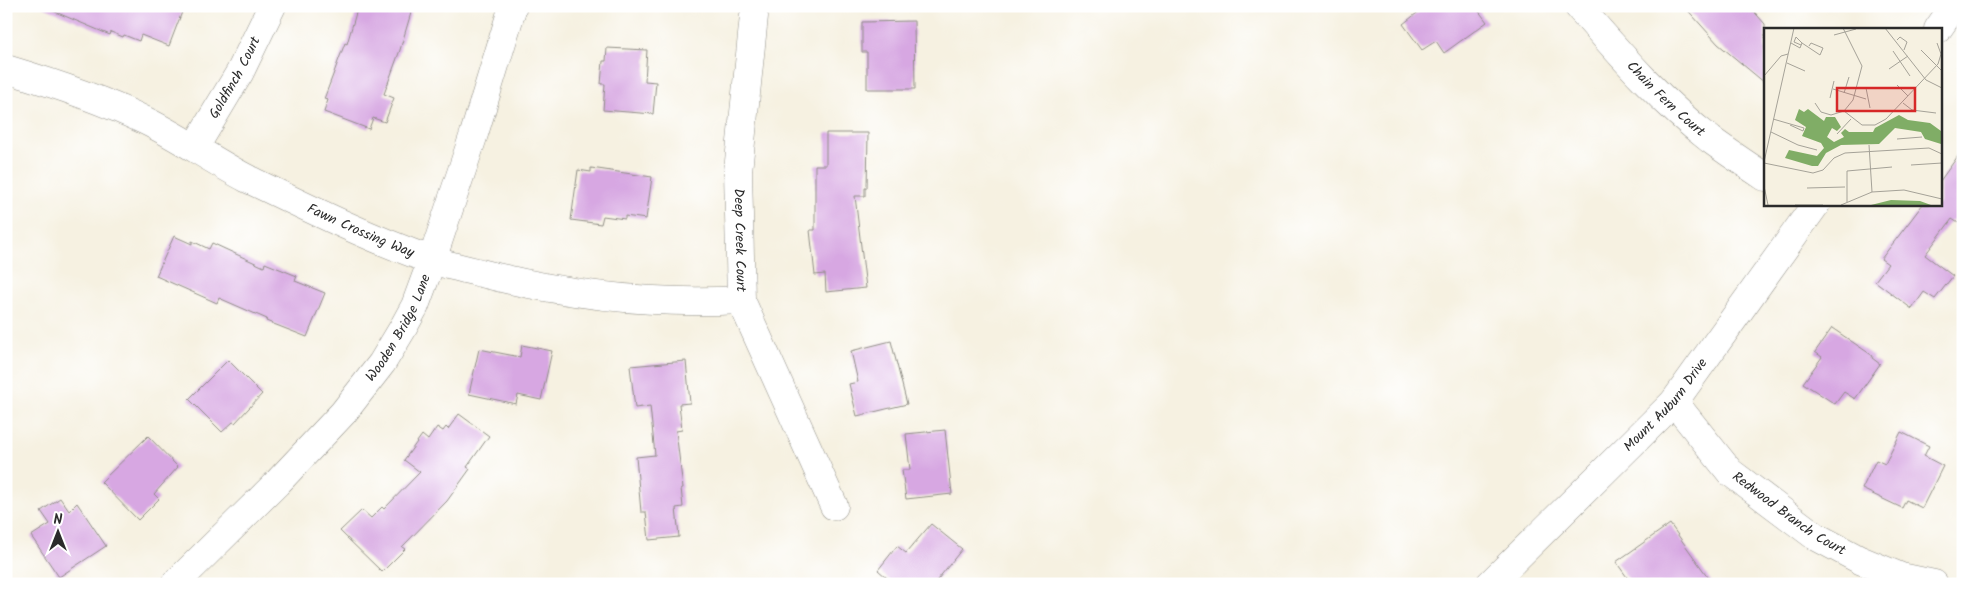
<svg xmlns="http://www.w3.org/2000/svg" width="1969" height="590" font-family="Kalam,sans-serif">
<rect width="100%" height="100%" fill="#fff"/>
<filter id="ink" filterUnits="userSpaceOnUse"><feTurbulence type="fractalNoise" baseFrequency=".02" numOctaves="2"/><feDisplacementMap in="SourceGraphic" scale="10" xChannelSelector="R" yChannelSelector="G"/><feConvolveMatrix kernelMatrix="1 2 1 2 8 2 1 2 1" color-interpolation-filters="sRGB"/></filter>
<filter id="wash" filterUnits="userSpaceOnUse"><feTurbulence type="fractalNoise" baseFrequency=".0096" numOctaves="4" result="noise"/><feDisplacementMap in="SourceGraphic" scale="20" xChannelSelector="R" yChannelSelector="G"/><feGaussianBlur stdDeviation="1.12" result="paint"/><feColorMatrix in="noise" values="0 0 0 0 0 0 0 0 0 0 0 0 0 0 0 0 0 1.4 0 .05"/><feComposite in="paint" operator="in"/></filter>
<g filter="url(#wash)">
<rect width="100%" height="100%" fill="#f6f1e1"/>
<g id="blocks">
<g fill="#d7a7e2">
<path d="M41,6H167L182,12L169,46L141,35L139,41L124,35L123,37L111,32L110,35Z"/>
<path d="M358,6H413L400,50L384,94L394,98L385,122L373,118L369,129L324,112L328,100L324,99L345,43L347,44Z"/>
<path d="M1426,6H1475L1487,22L1444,53L1436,41L1422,50L1403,24Z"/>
<path d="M1684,6H1749L1765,24V83L1718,44Z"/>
<path d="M914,21L915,89H867V52H862V22Z"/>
<path d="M607,48L647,50L645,81L656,82L653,114L603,110L605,84H601L603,61H606Z"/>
<path d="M826,133H868L867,188H865V196H855L866,288L826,292L825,274L815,275L810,230H815V165H826Z"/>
<path d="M1963,149V226L1952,219L1925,255L1953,276L1935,299L1924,292L1912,309L1875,281L1888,264L1881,259L1923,204H1940V181Z"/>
<path d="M591,168L652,177L646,219L625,216V219L603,216L601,224L571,220L578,170L591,172Z"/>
<path d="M174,236L192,244V241L209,249L212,243L264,267L265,263L297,276L295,281L325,293L307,337L266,321L267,319L219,298L217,303L156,276Z"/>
<path d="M1832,328L1873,356L1872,358L1880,364L1855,399L1844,392L1835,404L1803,383L1822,357L1815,352Z"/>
<path d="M891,341L907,404L857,416L849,384L858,382L851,351Z"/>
<path d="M522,345L552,351L541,400L518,395L516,404L469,394L479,349L520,357Z"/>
<path d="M228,360L262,394L235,423L233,422L222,432L189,399Z"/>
<path d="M686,361L690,403L679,404L682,430L676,431L683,488H681L683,507L676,508L679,537L649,540L646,512H641L636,457L655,455L650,406L635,408L630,366Z"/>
<path d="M459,414L489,436L467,467L470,469L447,501L402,547L405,549L382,572L340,531L362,510L371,518L382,507L384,509L420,472L404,460L422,435L428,440L437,427L443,431L446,427L448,429Z"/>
<path d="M945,430L952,494L906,499L902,470H910L906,434Z"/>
<path d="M1901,432L1929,446L1924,456L1943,466L1922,508L1906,500L1902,508L1862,489L1876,460L1885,464Z"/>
<path d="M148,436L178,467L154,494L159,499L138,520L101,482Z"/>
<path d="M60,498L69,511L77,503L106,546L59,577L31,536L50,524L41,511Z"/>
<path d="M931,524L962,549L934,584H894L878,570L897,546L906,553Z"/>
<path d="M1670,524L1713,584H1632L1616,562Z"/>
</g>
</g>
</g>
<g filter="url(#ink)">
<use href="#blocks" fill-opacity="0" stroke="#908e86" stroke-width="1"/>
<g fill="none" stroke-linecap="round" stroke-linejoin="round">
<defs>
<g id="minor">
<path id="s1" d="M1578,6C1619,53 1661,102 1711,140C1729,153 1747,165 1765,177"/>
<path id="s2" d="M754,16L738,171L741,300L834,506"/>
<path d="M1938,29L1954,6"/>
<path id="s3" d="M6,69C53,83 101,99 146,121C181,138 213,161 248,179C308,208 369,238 431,260C447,265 464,269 481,273C566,295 653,305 741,300"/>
<path id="s4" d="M195,147L240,72L272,6"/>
<path id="s5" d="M1674,402L1730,472L1815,536L1860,560L1901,577L1934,584"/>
<path id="s6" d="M175,584L277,483L343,413L382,363L403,328L415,306L432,260L474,134L513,6"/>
<path id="s7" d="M1490,584L1674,402L1816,204"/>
</g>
</defs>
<use href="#minor" stroke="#908e86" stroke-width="29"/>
<use href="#minor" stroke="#fff" stroke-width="28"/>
</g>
</g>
<g text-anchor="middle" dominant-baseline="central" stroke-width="4" stroke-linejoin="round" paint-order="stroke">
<g font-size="14" fill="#2b2b2b" stroke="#fff">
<text stroke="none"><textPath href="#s4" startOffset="80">Goldfinch Court</textPath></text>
<text stroke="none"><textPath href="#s1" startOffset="128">Chain Fern Court</textPath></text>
<text stroke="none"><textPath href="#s3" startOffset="391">Fawn Crossing Way</textPath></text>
<text stroke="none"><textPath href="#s2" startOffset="225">Deep Creek Court</textPath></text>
<text stroke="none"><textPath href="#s6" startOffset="342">Wooden Bridge Lane</textPath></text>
<text stroke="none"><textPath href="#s7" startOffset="251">Mount Auburn Drive</textPath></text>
<text stroke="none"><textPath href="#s5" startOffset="162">Redwood Branch Court</textPath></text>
</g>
</g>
<g transform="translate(1764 28)">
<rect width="178" height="178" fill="#f6f1e1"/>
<path d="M35,81L40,84L44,81L60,93L62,89H71L77,99L73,103L68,100L63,109L70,114L80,109L77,105L81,101L85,104H109L111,100L135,87L144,92L166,95L177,103V116L161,111L157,104L131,100L115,116L77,117L62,125L54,138H48L21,130L25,122L53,128L60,120L57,115L38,108L42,99L31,92ZM127,172L156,173L167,177H107Z" fill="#80ad66"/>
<path fill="none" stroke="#a5a298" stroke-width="1" d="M121,0L162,52L178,60M70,7L92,1M133,12L136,9L143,14L140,22M27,15L36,20L38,15L56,27L59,20L47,15L45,18M37,17L30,14L32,9L38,15M157,22L178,43M129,23L146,48M23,35L41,43M125,41L144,28M0,48L17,28L24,26M133,57L144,68M102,60L106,80M69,61L102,71M80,65L85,49M66,70L70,53M51,75L57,84L67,87L80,83L89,72L98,38L79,0M139,75L148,82L172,85M80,83L98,97H111L122,91L174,36L177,26L173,15M9,91L40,100L39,103L26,97M7,104L34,117L53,122M73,106L87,91M133,111L158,109M105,117L108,164M0,134L30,0M0,135L49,145L59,142L70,130L81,125L165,120L178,126M147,137L178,135M0,158L4,177M43,160L81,159M83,174V143L128,139M31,177H59M77,177L108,164L140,162L178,171"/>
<path fill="#d62828" fill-opacity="0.15" stroke="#d62828" stroke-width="2.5" d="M73,60H151V83H73Z"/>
<rect width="178" height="178" fill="none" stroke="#2b2b2b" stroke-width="2.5"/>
</g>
<rect width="1969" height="590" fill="none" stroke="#fff" stroke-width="25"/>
<g transform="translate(58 532)" stroke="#ffffff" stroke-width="4" paint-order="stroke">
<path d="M0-4L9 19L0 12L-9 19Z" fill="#2b2b2b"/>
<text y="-8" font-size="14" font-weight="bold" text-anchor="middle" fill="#2b2b2b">N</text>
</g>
</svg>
